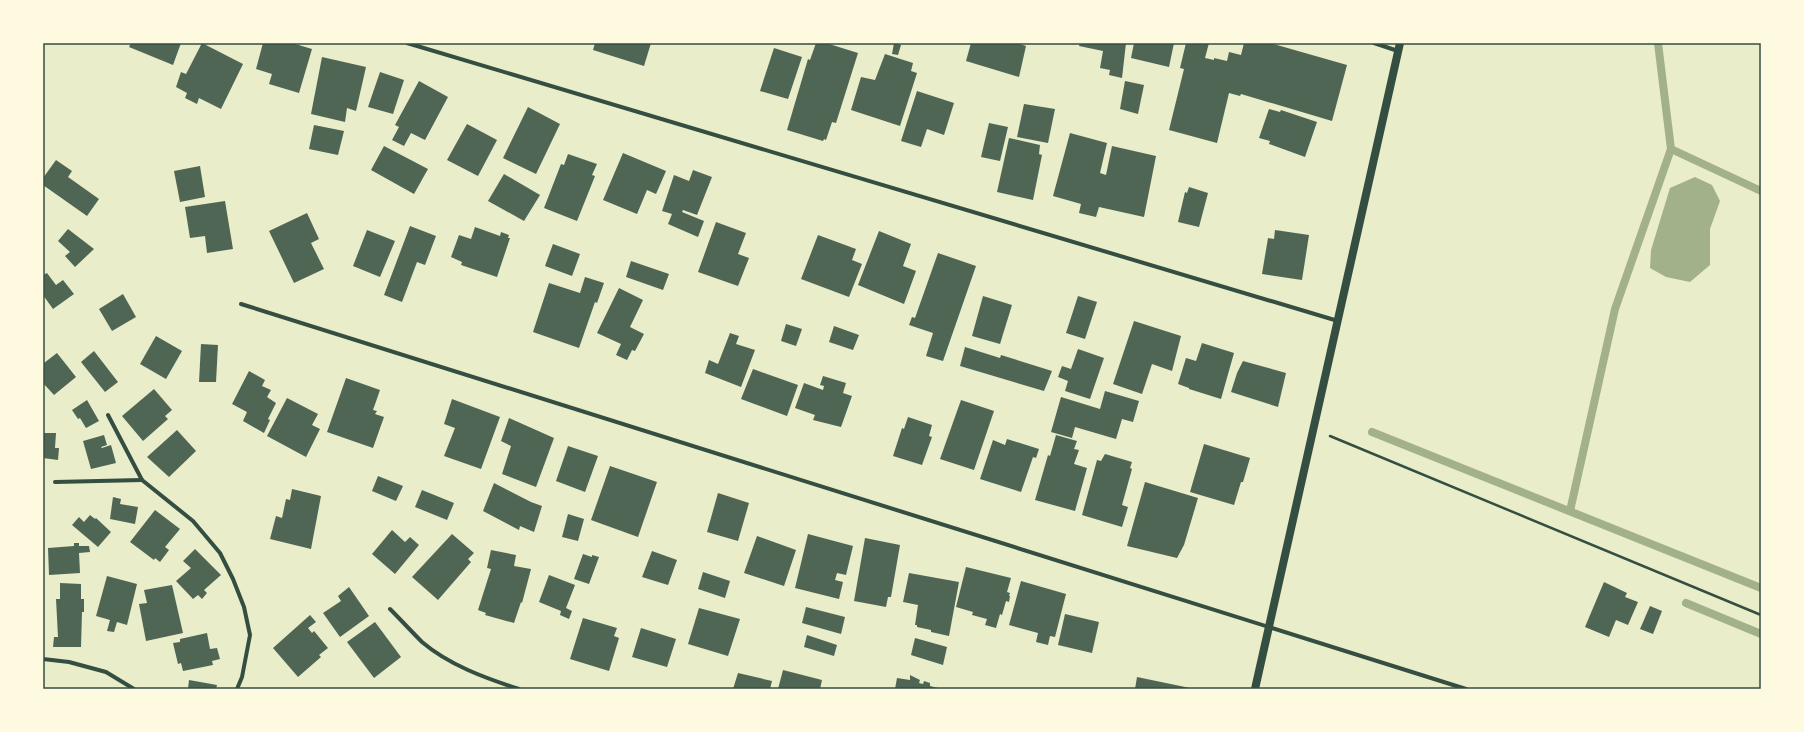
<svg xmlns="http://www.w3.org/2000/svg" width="1804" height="732" font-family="'Work Sans',sans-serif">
<rect width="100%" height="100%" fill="#e9edc9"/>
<path fill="#a3b18a" d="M1695,177L1712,185L1720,201L1710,229V265L1690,282L1666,277L1650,268L1651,250L1670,188Z"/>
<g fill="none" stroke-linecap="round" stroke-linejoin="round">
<g stroke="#a3b18a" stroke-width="8">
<path d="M1671,149L1761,191"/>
<path d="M1372,432L1761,588"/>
<path d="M1570,511L1615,309L1671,149L1658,43"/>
<path d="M1686,603L1761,634"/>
</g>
</g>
<g fill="#4f6655">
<path d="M131,43H181L173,65L129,47Z"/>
<path d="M202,43L243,64L221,109L199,98L197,104L185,98L187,93L176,87L181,72L186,74Z"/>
<path d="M263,43H292L312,49L299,93L269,84L272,74L256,69Z"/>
<path d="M595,43H651L644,66L593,50Z"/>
<path d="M816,43H826L858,53L836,123L832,122L826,140L824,139L823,141L787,130L808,59L810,60Z"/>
<path d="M894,43L901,45L898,55L892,54Z"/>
<path d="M971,43H1017L1026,46L1019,77L966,61Z"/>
<path d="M1080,43H1126L1122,78L1109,75L1110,70L1100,68L1103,51L1079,46Z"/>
<path d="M1134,43H1174L1169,67L1131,58Z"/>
<path d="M1186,43H1209L1205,58L1214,60V58L1227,61L1229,52L1241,55L1244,43H1270L1347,65L1332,121L1241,94L1240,96L1229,93L1217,143L1169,130L1184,69L1180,68Z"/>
<path d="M774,48L802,57L788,99L760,91Z"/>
<path d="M885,54L913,63L911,71L917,73L900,126L851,110L861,77L875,80Z"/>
<path d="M322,57L366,67L356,111L347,108L345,122L311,114Z"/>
<path d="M380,72L404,80L393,114L368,107Z"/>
<path d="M419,81L448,97L425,140L411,133L404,146L392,140L399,127L395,125Z"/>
<path d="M1125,81L1144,85L1138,114L1120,109Z"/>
<path d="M917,91L954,103L944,135L927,129L921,147L901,141Z"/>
<path d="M1024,104L1055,109L1048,143L1017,137Z"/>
<path d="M528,107L560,124L536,174L503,158Z"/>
<path d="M1269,109L1280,112L1281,110L1317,122L1305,157L1269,144L1270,141L1259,138Z"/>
<path d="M989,123L1008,127L1000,161L981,157Z"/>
<path d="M467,124L497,140L478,176L447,160Z"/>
<path d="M314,125L344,131L338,155L309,149Z"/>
<path d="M1070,133L1107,143L1100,173L1106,175L1112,146L1156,156L1144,217L1099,207L1096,217L1079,213L1081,204L1053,196Z"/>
<path d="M1009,138L1040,145L1039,154L1042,155L1033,200L997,192Z"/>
<path d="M384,146L428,169L414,194L371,170Z"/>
<path d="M623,153L666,171L656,194L647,190L637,214L603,200Z"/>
<path d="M568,154L597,164L592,175L595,176L577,221L544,208L561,164L564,165Z"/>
<path d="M56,160L72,171L68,177L99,199L87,216L43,185V178Z"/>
<path d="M200,166L205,197L180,202L174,171Z"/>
<path d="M693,170L712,177L697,215L683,210L682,212L704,221L698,237L668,224L672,214L662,211L674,175L689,181Z"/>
<path d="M504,174L540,195L524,221L488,201Z"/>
<path d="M1189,187L1208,193L1199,227L1178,222L1185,192L1187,193Z"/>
<path d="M225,201L233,249L207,253L205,236L190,238L185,207Z"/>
<path d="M307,213L319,239L311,243L324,269L294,283L269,231Z"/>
<path d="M716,222L746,233L738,254L749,258L738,286L698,272Z"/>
<path d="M410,226L436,236L425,265L417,262L402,302L384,295Z"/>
<path d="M475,227L500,236L501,232L509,235L508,238H510L497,277L461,265L462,262L451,257L459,235L471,239Z"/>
<path d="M68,229L94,249L75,267L65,256L70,252L58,241Z"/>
<path d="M367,230L395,241L380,277L353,266Z"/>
<path d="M1275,230L1309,235L1302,280L1262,274L1268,238L1274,239Z"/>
<path d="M879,231L911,244L903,266L916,271L904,304L858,285Z"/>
<path d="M818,235L856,249L852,260L862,264L849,297L801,279Z"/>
<path d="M553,244L580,254L572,276L545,266Z"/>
<path d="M938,253L976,266L943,361L926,356L933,333L909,325L912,317L915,318Z"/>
<path d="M631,261L669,274L663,290L626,277Z"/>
<path d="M47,273L56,285L63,280L74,294L53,309L43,295V275Z"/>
<path d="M585,277L604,283L597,303L595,302L579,348L533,332L549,283L580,293Z"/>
<path d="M619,288L643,300L630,327L644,334L635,351L632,350L627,360L616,355L621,344L597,333Z"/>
<path d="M123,294L136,317L112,331L99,309Z"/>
<path d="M983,296L1012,305L1000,344L972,336Z"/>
<path d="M1078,296L1097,302L1085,339L1066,333Z"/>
<path d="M1134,321L1181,336L1172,371L1152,364L1142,394L1113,384Z"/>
<path d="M786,324L802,329L796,346L781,341Z"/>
<path d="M834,326L859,335L853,350L829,342Z"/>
<path d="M730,333L739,336L736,344L755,350L741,387L705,373L709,360L718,364Z"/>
<path d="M156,336L182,351L166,379L140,364Z"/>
<path d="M1202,343L1234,353L1221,399L1189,389V388L1178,384L1186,358L1196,361Z"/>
<path d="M201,344L218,345L216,382H199Z"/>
<path d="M965,347L1000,358L1001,355L1052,371L1044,391L960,366Z"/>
<path d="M1078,349L1104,358L1090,399L1065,391L1068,381L1058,377L1062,366L1071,369Z"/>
<path d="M94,351L118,382L105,392L81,362Z"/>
<path d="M57,353L76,377L54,395L43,383V362L44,363Z"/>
<path d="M1243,361L1286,373L1278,407L1231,392L1237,373Z"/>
<path d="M753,369L798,385L787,416L741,399Z"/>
<path d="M249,371L265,380L262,386L271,390L267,397L276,403L268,419L270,420L264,433L243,421L247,412L232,404Z"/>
<path d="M823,376L846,383L843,393L852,396L841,427L813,420L815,415L795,408L804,383L823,390L824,386L820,385Z"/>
<path d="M346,378L380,390L373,410L377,411L375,414L384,417L373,448L327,432Z"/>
<path d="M154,389L172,410L165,416L168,419L143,441L122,416Z"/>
<path d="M1105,391L1139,401L1133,422L1122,419L1116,439L1075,427L1072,438L1051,432L1061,397L1100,409Z"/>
<path d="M287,398L318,414L312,425L320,429L306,457L267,436Z"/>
<path d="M452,399L500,417L481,469L444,456L455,428L444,424Z"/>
<path d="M87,400L99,421L86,428L80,418L78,419L72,410Z"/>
<path d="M961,400L994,411L974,470L940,459Z"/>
<path d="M908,417L932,425L929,436L932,437L922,465L893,456L902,428L904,429Z"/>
<path d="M509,418L554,438L536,487L502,474L511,446L501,441Z"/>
<path d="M177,430L196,451L169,477L147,457Z"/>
<path d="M43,433H56L55,448H59L58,460L43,458Z"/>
<path d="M104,435L107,445L101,447L102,448L111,445L116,463L91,469L83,441Z"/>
<path d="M1056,435L1077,441L1074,449L1079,450L1074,464L1087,468L1075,511L1035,500L1048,455L1050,456Z"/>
<path d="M1007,439L1039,449L1036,458L1033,457L1021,492L980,479L993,440L1005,445Z"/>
<path d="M1204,444L1250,458L1243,482H1241L1234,505L1190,492Z"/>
<path d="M568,446L598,456L585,492L556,481Z"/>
<path d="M1105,454L1132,462L1130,468L1132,469L1122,505L1128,507L1122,527L1082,515L1097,460L1101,461Z"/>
<path d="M610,466L657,482L638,537L591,520Z"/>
<path d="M378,476L403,486L396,501L372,491Z"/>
<path d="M1145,482L1198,498L1184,545L1177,558L1127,546Z"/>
<path d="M494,483L531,502L542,506L534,532L520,526L519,530L483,511Z"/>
<path d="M292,489L321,496L311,549L270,539L276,516L282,518L286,499L290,500Z"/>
<path d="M422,490L454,503L447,520L415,507Z"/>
<path d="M718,493L749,503L738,541L707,532Z"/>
<path d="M113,497L121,499L120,504L138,507L135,524L110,519Z"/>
<path d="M155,510L180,529L165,547L169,550L160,562L155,558L154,560L130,542Z"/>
<path d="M568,514L584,519L578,541L562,537Z"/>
<path d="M90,515L95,519L96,518L111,532L98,547L72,525L79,517L84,522Z"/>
<path d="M392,530L405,542L410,537L419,545L395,574L372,554Z"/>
<path d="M452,534L474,553L468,559L471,562L438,600L412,577Z"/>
<path d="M808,534L853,546L846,575L837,573L835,580L843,582L839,599L795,588Z"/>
<path d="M757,536L796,550L784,586L744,573Z"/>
<path d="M865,538L900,545L891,597H888L886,607L854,601Z"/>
<path d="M74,543H79V546H89L90,552L79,553L80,573L49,575L48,548L74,546Z"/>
<path d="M195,549L221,575L204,590L207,593L202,599L198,595L193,599L176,581L191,568L183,561Z"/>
<path d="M491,550L516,555L514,566L531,569L522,603L521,602L514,623L485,615L486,613L478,610L491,569L487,568Z"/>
<path d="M652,551L677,560L668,585L642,577Z"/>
<path d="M583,554L592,557V555L599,557L589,584L574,579Z"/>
<path d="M966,567L1011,578L1007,592L1010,593L1009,596H1010L1009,602L1006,601L1002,615L1000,614L996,628L985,625L987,619L972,615L973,612L956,607Z"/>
<path d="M703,572L730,581L725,598L698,589Z"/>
<path d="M909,573L959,582L949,636L931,632V630L917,627V625H915L918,605L903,602Z"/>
<path d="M549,575L575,585L566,608L572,611L569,619L560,615L561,611L539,602Z"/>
<path d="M107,576L137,584L127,625L117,622L114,632L107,631L110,620L96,616Z"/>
<path d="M1021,581L1066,594L1055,637L1050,636L1048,645L1036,642L1038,633L1009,625Z"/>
<path d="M1604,582L1627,593L1625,597L1638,602L1628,625L1616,620L1609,637L1585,627Z"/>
<path d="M60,583L81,584V599H84V612H82L81,647H53L54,637H58L56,599H60Z"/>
<path d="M172,585L183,633L146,641L139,604L147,603L144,590Z"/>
<path d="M349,587L369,616L340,637L323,613L341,601L338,596Z"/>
<path d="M1650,606L1662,611L1653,634L1640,629Z"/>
<path d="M806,607L845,617L841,634L802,623Z"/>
<path d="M699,608L740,619L728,656L688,644Z"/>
<path d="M1065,614L1099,622L1092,653L1058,645Z"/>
<path d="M310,615L316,622L308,628L312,633L314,631L328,648L319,655L321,657L298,677L273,648Z"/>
<path d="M583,618L617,628L614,636L619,638L609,671L570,659Z"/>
<path d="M375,622L401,657L374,678L347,642Z"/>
<path d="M641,628L676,639L667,667L632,657Z"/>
<path d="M207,633L210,649L217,648L220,659L212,661L213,665L183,671L181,663L178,664L173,643L180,642V639Z"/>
<path d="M807,635L837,645L834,656L804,647Z"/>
<path d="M915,638L947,647L943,665L911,655Z"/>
<path d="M783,670L822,680L820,689H778Z"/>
<path d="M738,673L772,681L770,689H733Z"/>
<path d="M910,675L920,680L919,683L923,684L924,681L930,683V686L938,688V689H895L897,678L910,680Z"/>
<path d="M1137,677L1190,688V689H1135Z"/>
<path d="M189,680L217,685L216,689H188Z"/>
</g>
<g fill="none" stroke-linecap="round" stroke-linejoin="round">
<path stroke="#344e41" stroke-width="2.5" d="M1330,436L1761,615"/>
<g stroke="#344e41" stroke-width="4">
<path d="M407,43L1338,321"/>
<path d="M1374,43L1398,51"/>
<path d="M241,304L1466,689"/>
<path d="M108,415L142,480L193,521L220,553L233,579L244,607L250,635L242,677L237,689"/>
<path d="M55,482L142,480"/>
<path d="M390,609C401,620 411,631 422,642C449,665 485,678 519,689"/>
<path d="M43,659L69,662L106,672L134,689"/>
</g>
<path stroke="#344e41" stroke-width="8" d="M1255,689L1400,43"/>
</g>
<rect width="1804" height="732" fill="none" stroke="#fefae0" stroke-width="88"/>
<rect x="44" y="44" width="1716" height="644" fill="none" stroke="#344e41" stroke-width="1.5"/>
</svg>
